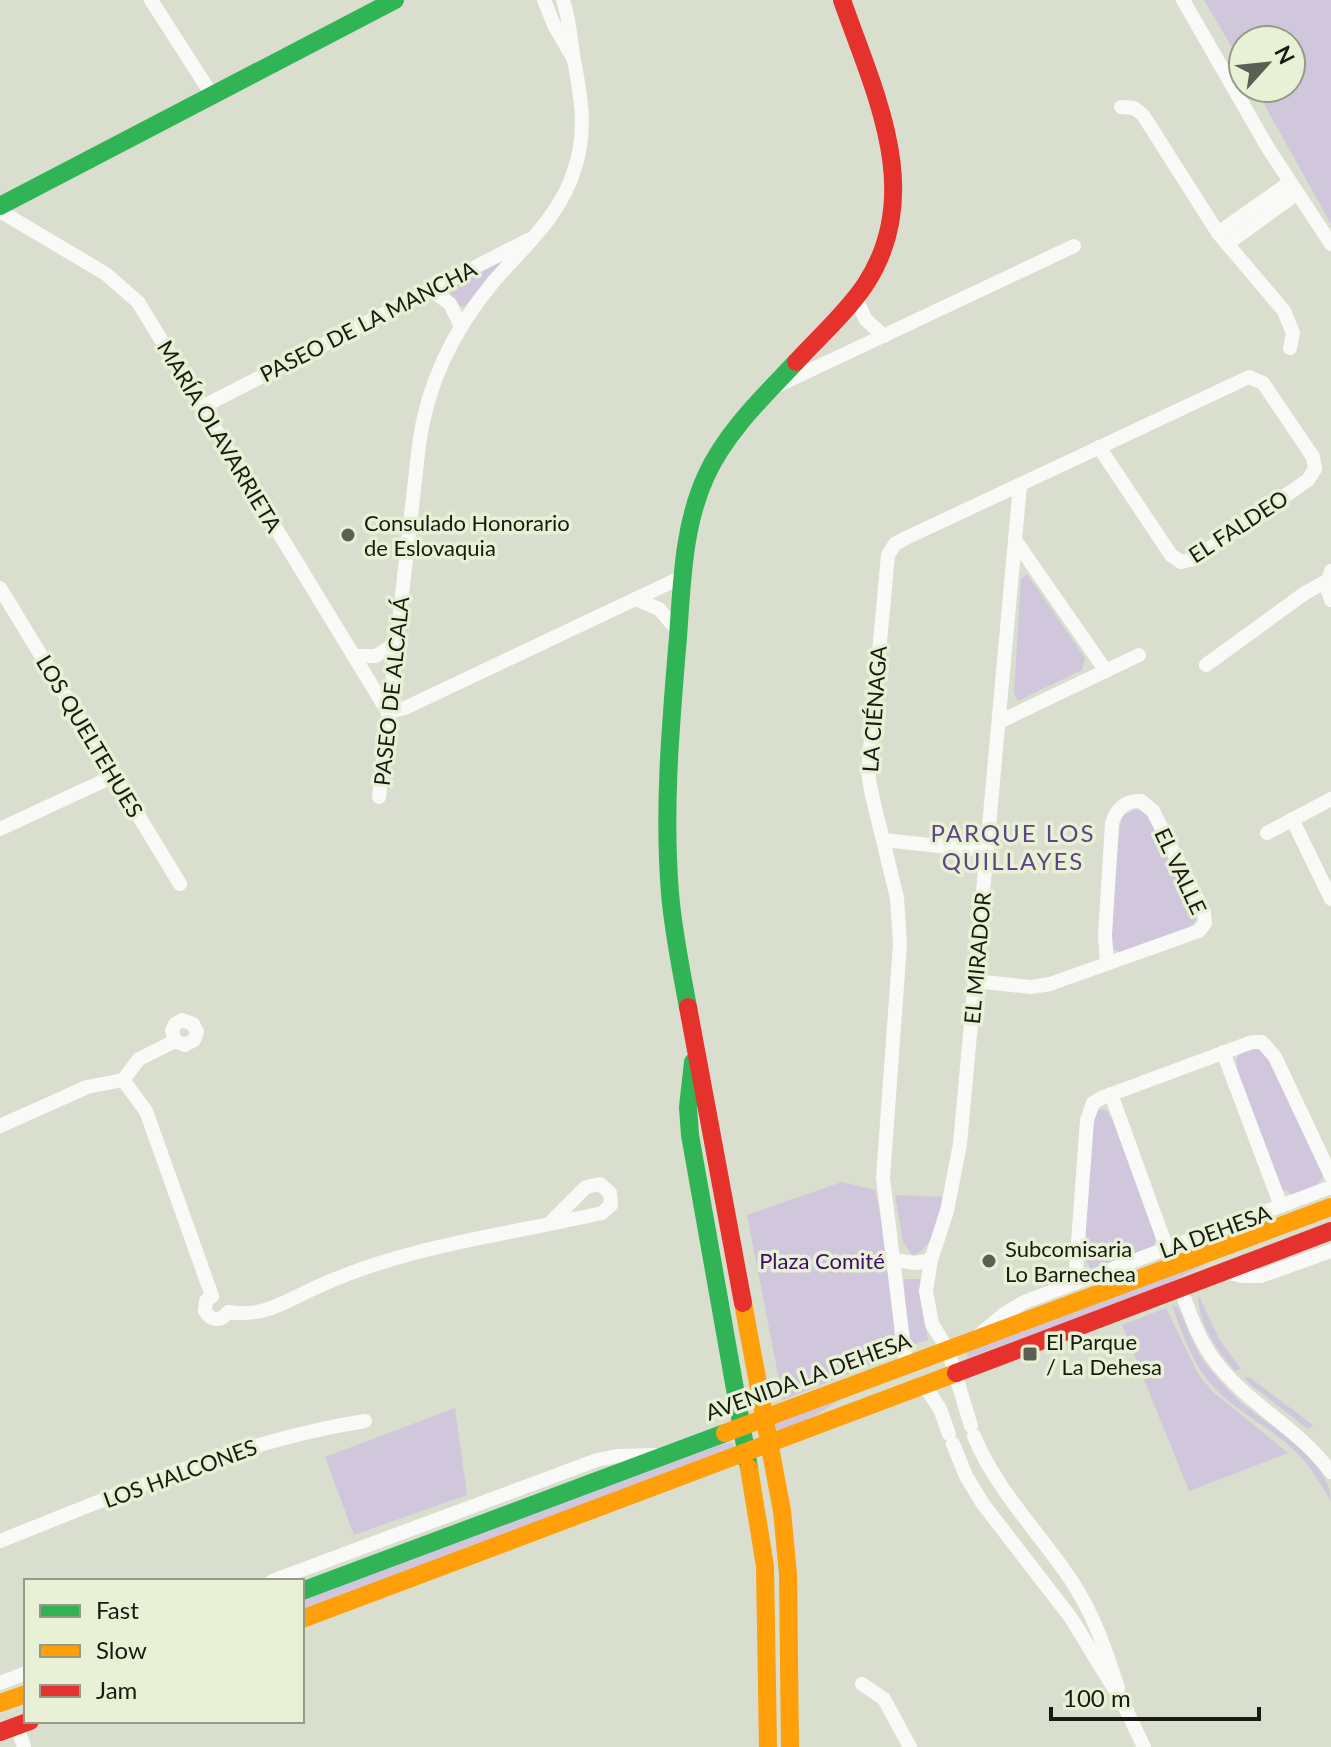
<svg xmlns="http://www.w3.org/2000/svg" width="1331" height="1747" font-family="Lato,sans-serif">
<rect width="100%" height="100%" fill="#d9dece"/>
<g fill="#d0c7dd">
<path d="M1204,0H1331V224L1255,88H1291V40H1243V66Z"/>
<path d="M496,262L501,264L500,268L465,306L461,307L448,290L452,285Z"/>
<path d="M1027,574L1085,658L1082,670L1018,701L1014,694L1021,579Z"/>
<path d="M1136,809L1147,814L1197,919L1190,927L1123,952C1112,951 1111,946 1110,936L1120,824L1123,816Z"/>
<path d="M1256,1048L1266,1055L1323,1172C1322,1189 1306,1190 1293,1195L1282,1189L1237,1070L1236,1061L1238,1055Z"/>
<path d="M1102,1109L1107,1111L1112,1119L1154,1227L1156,1241L1153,1247L1094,1270L1091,1269L1084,1258L1093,1117L1096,1111Z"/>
<path d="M842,1182L875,1190L888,1251L896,1355L783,1400L747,1215Z"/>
<path d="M895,1195L946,1197C939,1216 934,1250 912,1255L903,1242Z"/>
<path d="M1220,1256L1165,1285L968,1358L966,1351Z"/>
<path d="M904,1279H923L921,1298L928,1340L907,1346Z"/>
<path d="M1198,1294L1219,1339L1241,1369L1235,1371C1217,1351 1198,1323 1198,1294Z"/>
<path d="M1172,1305L1178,1307C1188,1328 1194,1350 1209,1368C1221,1382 1233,1396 1248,1408C1276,1430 1331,1462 1331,1502C1321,1484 1311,1467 1296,1452C1269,1425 1229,1409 1206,1378C1190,1357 1181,1330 1172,1305Z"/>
<path d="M1166,1308L1198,1374L1212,1391L1288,1453L1189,1491L1122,1325Z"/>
<path d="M1249,1377L1313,1425L1308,1429L1251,1385L1244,1378Z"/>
<path d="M856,1390L816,1415L781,1431L776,1429L775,1423Z"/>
<path d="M455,1408L467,1495L354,1535L325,1457Z"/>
<path d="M725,1443H733L734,1448L302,1610V1600Z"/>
</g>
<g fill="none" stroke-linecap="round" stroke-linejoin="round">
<g stroke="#f9faf8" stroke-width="14">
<path d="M151,0L212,95"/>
<path d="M544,0L554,25L573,58"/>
<path d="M1183,0L1268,148L1331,244"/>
<path d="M1121,107L1134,108L1143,115L1218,233L1284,311L1293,333L1290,348"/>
<path d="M0,211L106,274L138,302L388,712L405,708L684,576"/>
<path d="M1218,233L1289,183"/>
<path d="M1227,244L1296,194"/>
<path d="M430,289L450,304L461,326"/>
<path d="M855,297L866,320L884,336"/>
<path d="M779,385L1074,246"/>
<path d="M202,407L528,240"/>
<path d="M1015,540L1106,671"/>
<path d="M1331,571L1327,588L1331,600"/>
<path d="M0,588L180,884"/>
<path d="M636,599L659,609L678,631"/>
<path d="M354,656H376L396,643"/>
<path d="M1206,665L1305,593L1327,581"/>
<path d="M999,722L1139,655"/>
<path d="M379,797L419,445C427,383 454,329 494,281C525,246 561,215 575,168C587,130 581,97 574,60C570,39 570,20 563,0"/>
<path d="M1292,819L1331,899"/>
<path d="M0,829L114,776"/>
<path d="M1267,833L1331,799"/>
<path d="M883,840L986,851"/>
<path d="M974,981L1031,987L1050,984L1199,931L1205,923L1204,913L1153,811L1141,801C1126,800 1116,809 1112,823L1105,935L1107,963"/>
<path d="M1223,1052L1281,1206"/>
<path d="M123,1080L146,1111L212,1296"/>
<path d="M1111,1094L1167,1249"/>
<path d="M0,1126L87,1087L123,1080L139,1059L175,1041L185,1045L194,1040L197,1032L193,1024L182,1020L175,1024L172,1031L175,1041"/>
<path d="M895,1260L915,1263L931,1260"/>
<path d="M1222,1271L1242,1276H1261L1331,1251"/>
<path d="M1075,1283L1087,1120L1093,1103L1101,1098L1252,1042H1262L1275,1057L1331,1176"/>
<path d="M1180,1287C1190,1314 1199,1342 1218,1365C1251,1406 1300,1430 1331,1472"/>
<path d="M212,1296L206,1301L205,1311C211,1321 221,1322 228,1312C265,1318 287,1300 319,1286C410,1245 506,1235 602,1213L611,1205L610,1193L600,1184L586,1187L551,1222"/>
<path d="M979,1335L1004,1314L1024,1302L1331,1187"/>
<path d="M906,1365L883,1178L900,944L897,898L871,791L868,772L888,555L895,544L906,538L1249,377L1263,383L1313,457L1315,469L1308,480L1194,559L1181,562L1171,555L1099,447"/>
<path d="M924,1385L940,1409L949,1434"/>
<path d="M971,1426L948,1350L932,1324L926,1291L931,1260L947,1211L960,1144L1020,485"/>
<path d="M974,1436C996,1490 1039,1532 1071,1580C1093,1613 1106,1650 1118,1688"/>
<path d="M953,1444L966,1476L983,1504L1071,1618L1123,1703L1144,1747"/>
<path d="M0,1541C119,1494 238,1441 365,1421"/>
<path d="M272,1581L597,1460L617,1456L656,1455"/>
<path d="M0,1683L26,1673"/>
<path d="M862,1684L884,1699L910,1747"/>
<path d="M17,1726L24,1747"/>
</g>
<g stroke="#30b455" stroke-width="18">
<path d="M0,206L395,0"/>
<path d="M688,1007C681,969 673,931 670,893C663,807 671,722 678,637C682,583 683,526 706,476C726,432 763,397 796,362"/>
<path d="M693,1062L688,1107L690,1135L749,1468"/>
<path d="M302,1591L725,1433"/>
</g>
<g stroke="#ff9f0a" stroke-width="18">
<path d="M743,1303L782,1511L788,1574L790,1747"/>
<path d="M725,1433L1331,1207"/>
<path d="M749,1468L765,1566L768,1747"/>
<path d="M302,1619L956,1373"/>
<path d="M0,1703L26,1694"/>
</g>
<g stroke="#e5322d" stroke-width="18">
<path d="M796,362C819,337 846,313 865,285C926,193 874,92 842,0"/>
<path d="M688,1007L743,1303"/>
<path d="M956,1373L1331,1231"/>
<path d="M0,1732L30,1721"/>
</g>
</g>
<g fill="#5c5f53" stroke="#e8f1d5" stroke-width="3">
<circle cx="348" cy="535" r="8"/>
<circle cx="989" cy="1261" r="8"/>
<rect x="1022" y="1346" width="16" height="16" rx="4"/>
</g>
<g text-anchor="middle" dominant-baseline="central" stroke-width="7" stroke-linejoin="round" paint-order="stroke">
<g font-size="22" fill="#181b11" stroke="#e8f1d5">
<text transform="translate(368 321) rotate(-27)">PASEO DE LA MANCHA</text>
<text transform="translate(220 436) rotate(59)">MARÍA OLAVARRIETA</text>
<text transform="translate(1238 526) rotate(-33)">EL FALDEO</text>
<text transform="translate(391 691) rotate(-84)">PASEO DE ALCALÁ</text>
<text transform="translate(874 709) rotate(-86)">LA CIÉNAGA</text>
<text transform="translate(90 736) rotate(59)">LOS QUELTEHUES</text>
<text transform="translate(1181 871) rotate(65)">EL VALLE</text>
<text transform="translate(977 958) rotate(-85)">EL MIRADOR</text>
<text transform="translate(1215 1231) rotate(-20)">LA DEHESA</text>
<text transform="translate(808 1376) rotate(-20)">AVENIDA LA DEHESA</text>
<text transform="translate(180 1473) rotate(-20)">LOS HALCONES</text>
</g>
<g font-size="22" fill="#181b11" stroke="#e8f1d5" text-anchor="start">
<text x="364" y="522">Consulado Honorario<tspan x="364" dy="25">de Eslovaquia</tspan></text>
<text x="1005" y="1248">Subcomisaria<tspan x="1005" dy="25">Lo Barnechea</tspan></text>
<text x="1046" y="1341">El Parque<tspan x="1046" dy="25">/ La Dehesa</tspan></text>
</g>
<g font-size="22" fill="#3f0c6b" stroke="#e8f1d5">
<text x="822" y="1260">Plaza Comité</text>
</g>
<g font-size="24" letter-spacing="2" fill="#5f4682" stroke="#e8f1d5">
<text x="1013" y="832">PARQUE LOS<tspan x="1013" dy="28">QUILLAYES</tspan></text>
</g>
</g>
<rect x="24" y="1579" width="280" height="144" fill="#e8f1d5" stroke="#959b87" stroke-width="2"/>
<rect x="40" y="1605" width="40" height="12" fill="#30b455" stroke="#959b87" stroke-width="2"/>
<text x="96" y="1619" font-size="24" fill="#181b11">Fast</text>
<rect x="40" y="1645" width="40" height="12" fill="#ff9f0a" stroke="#959b87" stroke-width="2"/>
<text x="96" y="1659" font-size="24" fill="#181b11">Slow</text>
<rect x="40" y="1685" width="40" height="12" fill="#e5322d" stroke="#959b87" stroke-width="2"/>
<text x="96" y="1699" font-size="24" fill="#181b11">Jam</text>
<g transform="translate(1267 64) rotate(63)"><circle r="38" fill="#e8f1d5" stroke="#959b87" stroke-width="2"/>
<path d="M0-6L14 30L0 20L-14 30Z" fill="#5c5f53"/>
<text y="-12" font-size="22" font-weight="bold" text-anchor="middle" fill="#181b11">N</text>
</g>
<path d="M1051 1707v12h208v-12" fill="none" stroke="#181b11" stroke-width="4"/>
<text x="1063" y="1707" font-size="24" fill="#181b11" stroke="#e8f1d5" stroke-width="6" paint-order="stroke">100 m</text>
</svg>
